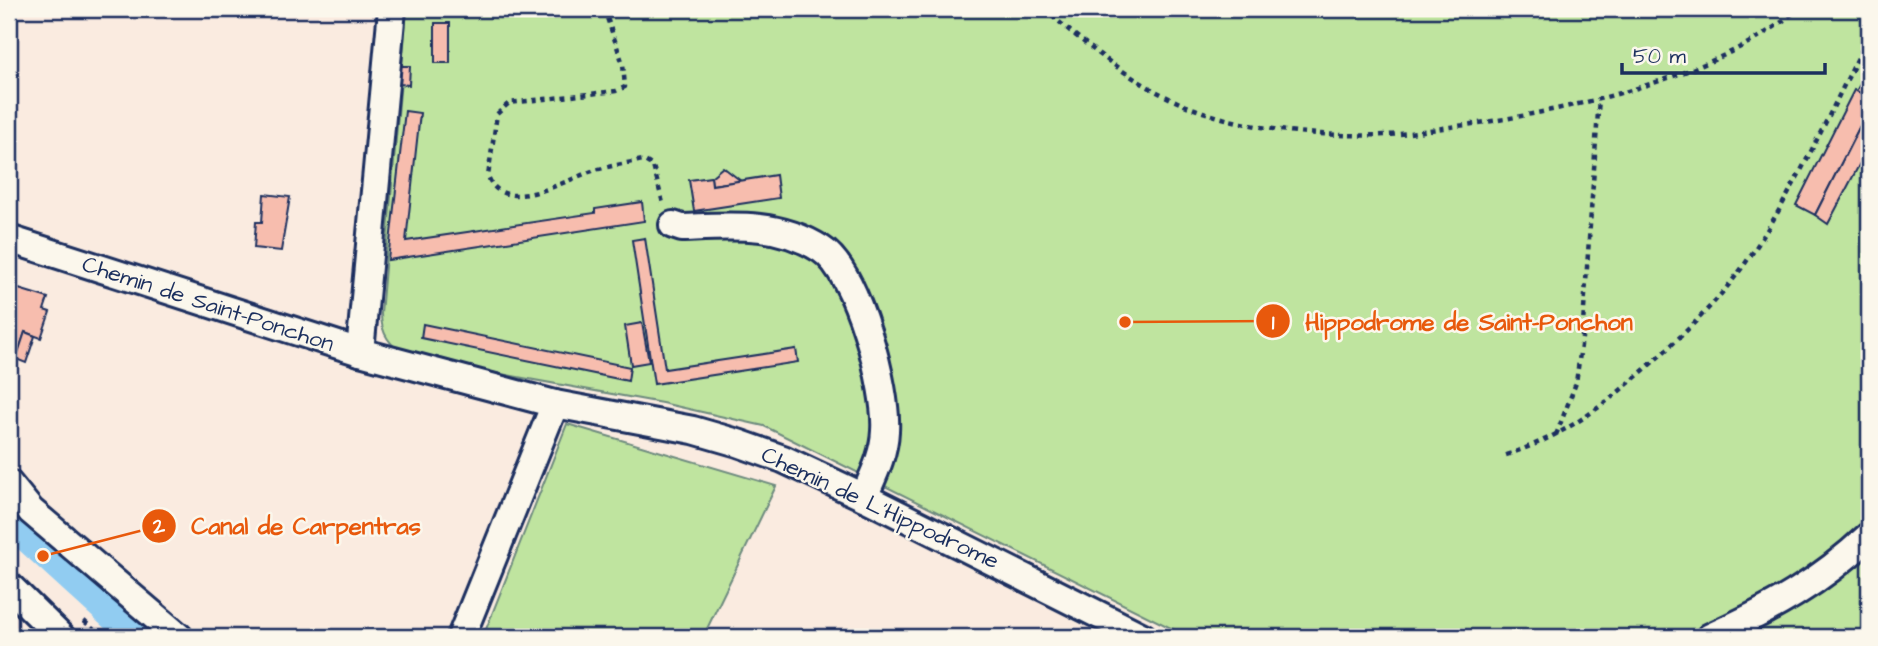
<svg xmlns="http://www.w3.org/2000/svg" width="1878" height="646" font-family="'Architects Daughter',sans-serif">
<rect width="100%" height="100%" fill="#faebe0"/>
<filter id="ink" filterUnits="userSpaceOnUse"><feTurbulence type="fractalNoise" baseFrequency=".0143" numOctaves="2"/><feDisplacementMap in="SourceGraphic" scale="14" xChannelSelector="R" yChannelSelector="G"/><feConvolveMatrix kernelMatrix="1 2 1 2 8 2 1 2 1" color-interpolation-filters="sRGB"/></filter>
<g filter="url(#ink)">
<g fill="#bfe49f" stroke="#6d8a7e" stroke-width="2">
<path d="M407,9H1869V637H1189L764,426L662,403L406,357C390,344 381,335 381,314Z"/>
<path d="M567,424L776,486L703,637H483Z"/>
</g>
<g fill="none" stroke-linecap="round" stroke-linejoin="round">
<path stroke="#91ccf1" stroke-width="28" d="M9,522L135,637"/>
</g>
<g fill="#f7bdae" stroke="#1b2f5e" stroke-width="2">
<rect x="435" y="23" width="15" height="40"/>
<path d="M401,66H410L409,85L400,84Z"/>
<path d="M1868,71L1869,92L1867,96L1856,91Z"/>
<path d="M1854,90L1869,97V108L1815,215L1796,205Z"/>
<path d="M1869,108V146L1828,224L1815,215Z"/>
<path d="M405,111L420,113L406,241L595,213V209L642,202L644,221L388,260Z"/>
<path d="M723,167L741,181L712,185L711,177Z"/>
<path d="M776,175L779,198L694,211L689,180L711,177L712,185Z"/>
<path d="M264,194L290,197L281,251L254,248L256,222H262Z"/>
<path d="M645,238L665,369L796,349L798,362L654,384L632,240Z"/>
<path d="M9,286L48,298L44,310L50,312L41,338L25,332L16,359L9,357L12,313L9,312Z"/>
<path d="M642,323L649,362L631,365L625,326Z"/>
<path d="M423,324L630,367L628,381L421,338Z"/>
<path d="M25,332L35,336L26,363L16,359Z"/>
</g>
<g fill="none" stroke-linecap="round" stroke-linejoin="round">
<defs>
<g id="minor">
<path d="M673,225L682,228C731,226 777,221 821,249C857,271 888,390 885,431C884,455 873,476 864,497"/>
<path d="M9,239L360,352L555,404L693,430L738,443L783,459L864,497L1143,637"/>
<path d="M360,352L392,9"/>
<path d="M9,484L31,511L179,637"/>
<path d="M9,586L61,637"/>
<path d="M461,637L555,404"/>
<path d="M1710,637C1772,609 1819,583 1869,536"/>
</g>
</defs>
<use href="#minor" stroke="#1b2f5e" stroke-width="32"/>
<g stroke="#1b2f5e" stroke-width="4.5" stroke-dasharray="5 5" stroke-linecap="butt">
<path d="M604,9L623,64L625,87L616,91L509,103L497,114L488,176C503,218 567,179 595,170C611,166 627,163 643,160L653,166L663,203"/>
<path d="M1044,9C1092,50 1143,92 1203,112C1262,132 1326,137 1387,135C1408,134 1429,130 1450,127C1555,114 1717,79 1798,9"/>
<path d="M1556,435L1576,383L1582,338L1599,98"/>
<path d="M1506,455C1564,436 1600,409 1645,369C1681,337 1716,304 1744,265C1794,194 1829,113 1869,36"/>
<path d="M84,621L102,637"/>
</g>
<use href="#minor" stroke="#fbf7ec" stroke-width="26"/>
</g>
</g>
<g text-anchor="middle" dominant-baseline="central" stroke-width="5" stroke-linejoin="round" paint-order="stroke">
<g font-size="23" fill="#1b2f5e" stroke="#fbf7ec">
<text transform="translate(208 304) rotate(18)">Chemin de Saint-Ponchon</text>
<text transform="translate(880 508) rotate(25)">Chemin de L'Hippodrome</text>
</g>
</g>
<path fill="none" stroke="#e8590c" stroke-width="2.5" d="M1125 322L1273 321M43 556L159 526"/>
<g fill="#e8590c" stroke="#fbf7ec" stroke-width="2.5">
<circle cx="1125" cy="322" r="7"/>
<circle cx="43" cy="556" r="7"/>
<circle cx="1273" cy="321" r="18"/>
<circle cx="159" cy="526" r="18"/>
</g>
<g font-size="21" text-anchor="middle" font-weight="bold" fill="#fff">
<text x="1273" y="329">1</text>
<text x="159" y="533">2</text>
</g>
<g font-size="24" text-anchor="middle" font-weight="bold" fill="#e8590c" stroke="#fbf7ec" stroke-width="5" stroke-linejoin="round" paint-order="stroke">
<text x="1469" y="330">Hippodrome de Saint-Ponchon</text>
<text x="306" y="534">Canal de Carpentras</text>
</g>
<rect width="1878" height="646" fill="none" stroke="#fbf7ec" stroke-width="35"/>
<rect x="18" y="18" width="1843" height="611" fill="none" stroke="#1b2f5e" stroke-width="2.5" filter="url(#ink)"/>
<path d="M1622 63v10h203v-10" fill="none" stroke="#1b2f5e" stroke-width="3.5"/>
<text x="1633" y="63" font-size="21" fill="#1b2f5e" stroke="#fbf7ec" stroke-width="5" paint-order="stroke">50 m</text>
</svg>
